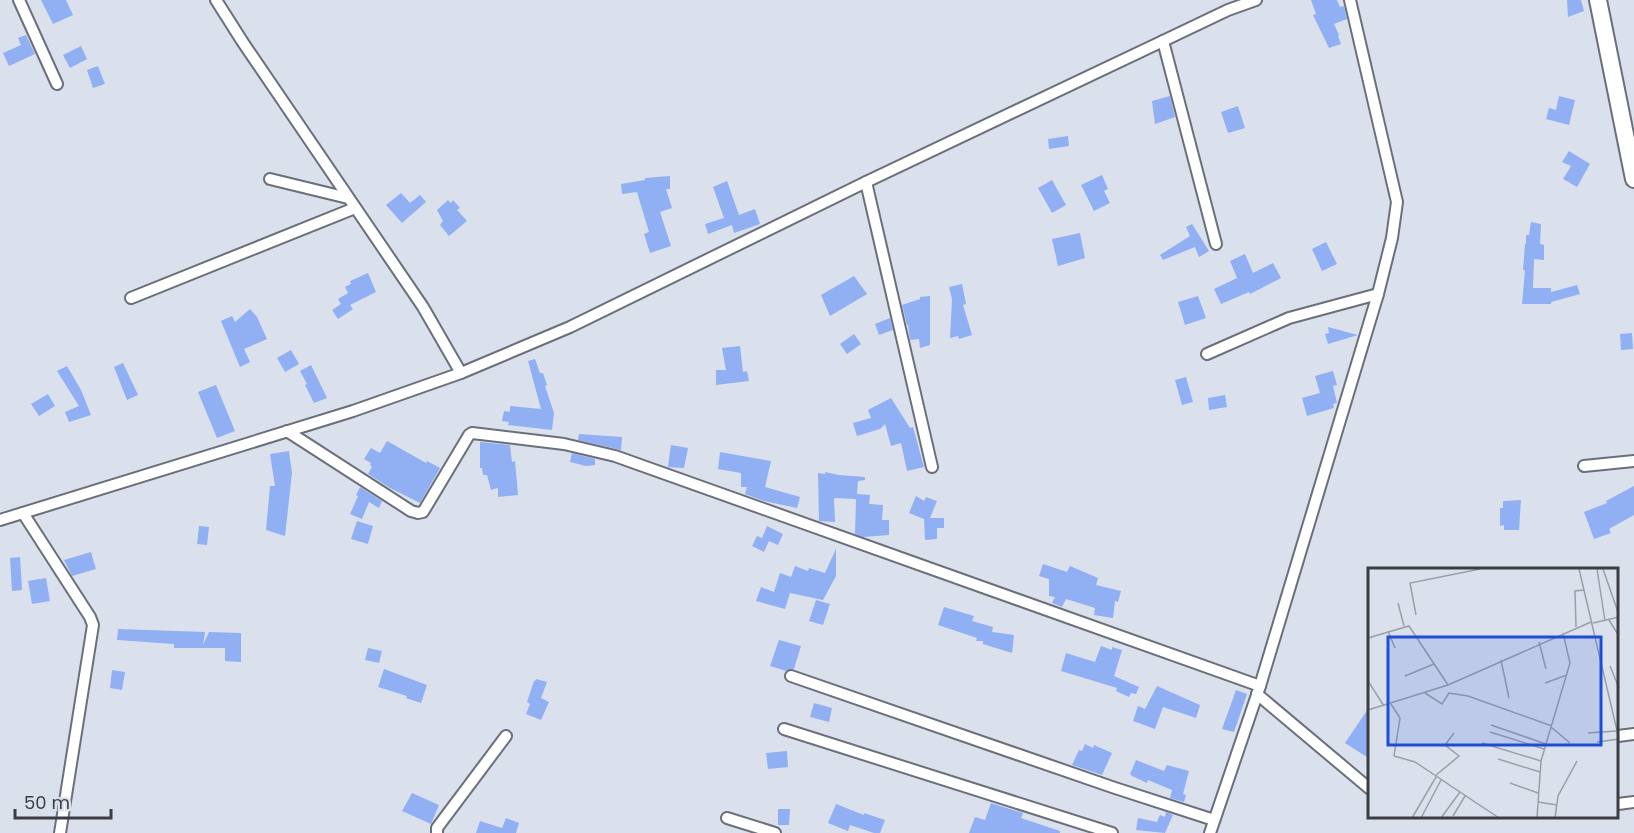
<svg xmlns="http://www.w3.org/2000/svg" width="1634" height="833" font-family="Poppins,sans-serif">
<rect width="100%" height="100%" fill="#dae0ec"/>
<g fill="#90b0f3">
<path d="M41,0H66L73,15L53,24Z"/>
<path d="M1311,0H1337L1340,7L1344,6L1347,19L1334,24L1339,35L1338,36L1341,44L1329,48L1313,15L1316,14Z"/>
<path d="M1567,0H1581L1584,11L1568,17Z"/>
<path d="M26,35L35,54L9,66L3,53L21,45L18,38Z"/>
<path d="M81,46L87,59L70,68L63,55Z"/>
<path d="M98,66L105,84L93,88L87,70Z"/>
<path d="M1170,96L1175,117L1155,124L1152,101Z"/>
<path d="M1559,96L1575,100L1569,125L1546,119L1549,108L1556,110Z"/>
<path d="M1238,106L1245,128L1228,133L1221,112Z"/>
<path d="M1068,136L1069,146L1049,149L1048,139Z"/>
<path d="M1569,151L1590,164L1577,187L1563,179L1571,166L1562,162Z"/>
<path d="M1102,175L1108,189L1104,191L1110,203L1094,211L1081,185Z"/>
<path d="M670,176V189H666L672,208L660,212L671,246L650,253L644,234L649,232L637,192L622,194L621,184L645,180V178Z"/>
<path d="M1052,180L1066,205L1052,213L1038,188Z"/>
<path d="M727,181L739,215L755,209L760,224L734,233L732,225L708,234L705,224L724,218L713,187Z"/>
<path d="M401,193L410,203L420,195L426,202L402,223L386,205Z"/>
<path d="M448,200L451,203L453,200L460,208L457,210L467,221L449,236L440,225L443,221L437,210Z"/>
<path d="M1531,222L1541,224L1540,244L1544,245V260L1534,259L1533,288H1551V292L1577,285L1580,294L1551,302V304H1522L1525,270H1523L1525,244H1526V235H1529Z"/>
<path d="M1192,224L1209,251L1199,257L1195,247L1163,260L1160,255L1190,236L1186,227Z"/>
<path d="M1080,233L1085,258L1058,266L1052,239Z"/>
<path d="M1326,242L1337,264L1322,271L1312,249Z"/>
<path d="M1245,254L1253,273L1273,263L1281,278L1250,294L1249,292L1221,304L1214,289L1237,278L1230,261Z"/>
<path d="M368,273L376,292L350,305L353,309L338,319L332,310L341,304L338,299L348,293L345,287L351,284L350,281Z"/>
<path d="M854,276L867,294L830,316L821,295Z"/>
<path d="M962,284L966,304L963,305L972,335L959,339L958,336L950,338L952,299L949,287Z"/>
<path d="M930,296V345L920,348L919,339L910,340L908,325H907L902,305L920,299V297Z"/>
<path d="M1198,296L1206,318L1185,325L1178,302Z"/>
<path d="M250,309L257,317L267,339L244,349L250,362L240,367L221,321L232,316L235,322Z"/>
<path d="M890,318L893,330L879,335L875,324Z"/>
<path d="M1328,327L1358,335L1328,344L1325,334L1329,333Z"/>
<path d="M1632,333L1633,349L1621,350L1620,334Z"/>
<path d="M854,334L861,344L847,354L840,344Z"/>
<path d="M740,346L743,372L747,371L749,381L716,385V370H726L722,348Z"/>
<path d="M291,350L299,364L285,372L277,358Z"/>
<path d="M535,359L540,373H543L547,385L545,386L554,413L552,430L508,425L509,422L502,421L504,411L510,412V406L541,409L528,361Z"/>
<path d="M123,363L138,395L127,400L114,367Z"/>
<path d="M311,365L327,398L314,403L305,385L307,384L300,371Z"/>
<path d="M67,366L81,390L91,415L69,422L65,412L79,406L57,371Z"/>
<path d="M1333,371L1337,385L1333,386L1337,403L1333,404L1334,408L1307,416L1302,398L1320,393L1315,376Z"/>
<path d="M1186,377L1193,402L1182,405L1175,380Z"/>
<path d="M216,385L235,431L217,438L198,392Z"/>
<path d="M48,394L55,406L39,416L31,404Z"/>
<path d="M1225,395L1227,407L1209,410L1208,398Z"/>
<path d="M891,398L910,428L913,427L924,467L907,471L901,443L891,446L885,424L880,429L857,436L853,423L871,418L868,410Z"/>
<path d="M579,434L622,437L621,450L578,440Z"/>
<path d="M387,441L426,463L427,461L440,468L420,503L390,488L368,474L372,467L370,465L371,463L364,459L371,448L380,453Z"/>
<path d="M480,442L510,445L512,462L515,461L518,495L498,497V488L491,490L487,475H483L482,468H480Z"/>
<path d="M671,445L688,448L684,468L668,467Z"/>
<path d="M289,451L292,473L285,536L266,530L270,486H275L270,454Z"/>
<path d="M720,452L771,461L765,487L800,497L797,508L764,501L745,494L747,487H741V473L718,469Z"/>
<path d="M572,453L595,459V465L586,466L570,462Z"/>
<path d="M825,472L839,475L865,477V480L858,481L857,494L870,495L869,504L883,505L882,520H889V535L863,537L855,534L856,499L834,498L835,522L819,521L818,473L825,474Z"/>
<path d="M1634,486V515L1609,529L1611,533L1594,539L1584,512L1607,503L1606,501Z"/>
<path d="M360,487L382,501L379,508L369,502L362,519L350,514L358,496L356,495Z"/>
<path d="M916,496L924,501L926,497L937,501L930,518H944V528H937V539L925,540L924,519L909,513Z"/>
<path d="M1521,500L1519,530H1504V525L1500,526V508H1503V501Z"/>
<path d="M357,521L373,526L368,544L351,539Z"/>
<path d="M199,526L209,527L207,545L197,544Z"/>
<path d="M767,526L783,534L778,545L769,541L764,552L752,546L757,536L762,538Z"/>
<path d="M836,549V576L823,600L790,593L785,609L756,601L761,587L774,592L780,573L791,577L795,566L808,571L809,568L825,573Z"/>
<path d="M91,552L96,569L72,576L64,560Z"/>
<path d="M20,557L22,590L12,591L10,558Z"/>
<path d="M1043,564L1067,572L1070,566L1098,578L1096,585L1121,591L1118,602L1115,601L1113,618L1094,615L1095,608L1066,599L1062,607L1052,603L1055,597L1049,596V579L1039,576Z"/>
<path d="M46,578L50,601L32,604L28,581Z"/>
<path d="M816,600L830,604L823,625L809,621Z"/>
<path d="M944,607L974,616L972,621L993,627L992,632L1014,635L1012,653L983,644V641H976L977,638L938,625Z"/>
<path d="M118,629L205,632L203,645L209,632L241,633V662L225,661V648H174V644L117,640Z"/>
<path d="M779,640L801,646L794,669L786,671L770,666Z"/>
<path d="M1101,646L1112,650V647L1122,650L1114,676L1139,687L1136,694L1131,693L1129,697L1116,691L1117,688L1061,671L1066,653L1095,662Z"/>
<path d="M368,648L382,651L379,663L365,660Z"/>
<path d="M384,669L427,685L421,703L406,698L407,696L378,687Z"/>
<path d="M112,670L125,672L122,690L110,688Z"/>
<path d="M536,679L547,682L541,698L549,702L541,720L526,714L530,704L527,702L534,681H535Z"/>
<path d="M1157,686L1200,705L1196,718L1163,707L1155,729L1133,721L1138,706L1145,709Z"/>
<path d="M1236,690L1247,694L1234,732L1222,729Z"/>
<path d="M814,703L832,708L829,722L810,717Z"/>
<path d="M1370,706V759L1345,743Z"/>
<path d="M1085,744L1093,748L1094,745L1112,753L1102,775L1072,765L1079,750L1082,751Z"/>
<path d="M787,751L788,767L768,769L766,753Z"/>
<path d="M1136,760L1164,771L1167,765L1189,771L1183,794L1186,795L1184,802L1170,798L1172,790L1148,780L1147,783L1132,776L1130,774Z"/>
<path d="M412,793L439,805L431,824L402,811Z"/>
<path d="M991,803L1023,813L1021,818L1060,831V833H969L975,817L985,820Z"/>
<path d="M836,804L864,815V813L885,820L880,833H874L850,825L848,831L828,823Z"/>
<path d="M778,809H790L789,825H778Z"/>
<path d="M1166,812L1173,815L1165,833L1136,830L1138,818L1157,822L1160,815L1165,817Z"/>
<path d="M506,818L519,823L516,833H476L480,821L502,828Z"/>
</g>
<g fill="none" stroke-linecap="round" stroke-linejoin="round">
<defs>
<g id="minor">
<path d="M19,0L57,84"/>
<path d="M216,0L242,41L423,307L461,373"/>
<path d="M1163,41L1216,244"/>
<path d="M270,179L348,198"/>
<path d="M866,182L932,467"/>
<path d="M131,298L355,208"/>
<path d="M1207,354L1289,318L1378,294"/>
<path d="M287,431L411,511L418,513L423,512L469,435L472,433L564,444L615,456L1260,686"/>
<path d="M1584,466L1634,461"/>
<path d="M23,513L90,617L93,625L60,833"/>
<path d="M0,520L353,411L461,373L570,327L866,182L1163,41L1228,10L1256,0"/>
<path d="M791,676L1115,788L1214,820"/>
<path d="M1257,694L1370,789"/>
<path d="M784,729L1112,833"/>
<path d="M1618,736L1634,734"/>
<path d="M1618,804L1634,802"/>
<path d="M727,818L775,833"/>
<path d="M437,833V828L506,736"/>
<path d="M1210,833L1260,686L1378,294L1392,238L1397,202L1350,0"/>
</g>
<path id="primary" d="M1598,0L1634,179"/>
</defs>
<use href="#minor" stroke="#6a6f7a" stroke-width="14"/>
<use href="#primary" stroke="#6a6f7a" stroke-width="20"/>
<use href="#minor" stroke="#fff" stroke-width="10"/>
<use href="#primary" stroke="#fff" stroke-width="16"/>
</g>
<g transform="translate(1368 568)">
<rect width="250" height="250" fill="#dae0ec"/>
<path fill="none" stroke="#9a9fa8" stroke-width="1.5" d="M211,1L251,171M229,1L237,53M235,1L251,47M30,35L36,58M48,47L42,15L112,1M241,52L251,68M225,55L251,49M208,59L207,23L216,22M20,63L27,80M0,70L41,58L80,117M171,74L178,101M133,92L141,130M242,98L251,120M37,108L66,96M0,113L16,138M177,115L199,107M57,125L74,136L81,125L100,128L184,158M23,136L32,150L26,188L47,194L131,250M0,142L80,117L223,54M123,157L178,176M183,159L202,175M122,164L176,181M220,165L248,163M229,174L251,171M114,175L173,193M130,191L172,204M67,208L91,188L77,177L86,165M142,215L170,225M170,234L189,237M85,248L97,228M44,250L68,209M53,250L73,212M73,250L92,224M169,250L173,193L202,95L195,65M187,250L190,228L209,193"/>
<path fill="#1d4ed8" fill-opacity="0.15" stroke="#1d4ed8" stroke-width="3" d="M20,69H233V177H20Z"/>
<rect width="250" height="250" fill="none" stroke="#3b3d42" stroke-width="3"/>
</g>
<path d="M15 809v9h96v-9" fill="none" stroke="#3b3d42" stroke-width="3"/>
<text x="24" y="809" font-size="18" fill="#3b3d42" stroke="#dae0ec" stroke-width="4.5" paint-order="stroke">50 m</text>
</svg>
